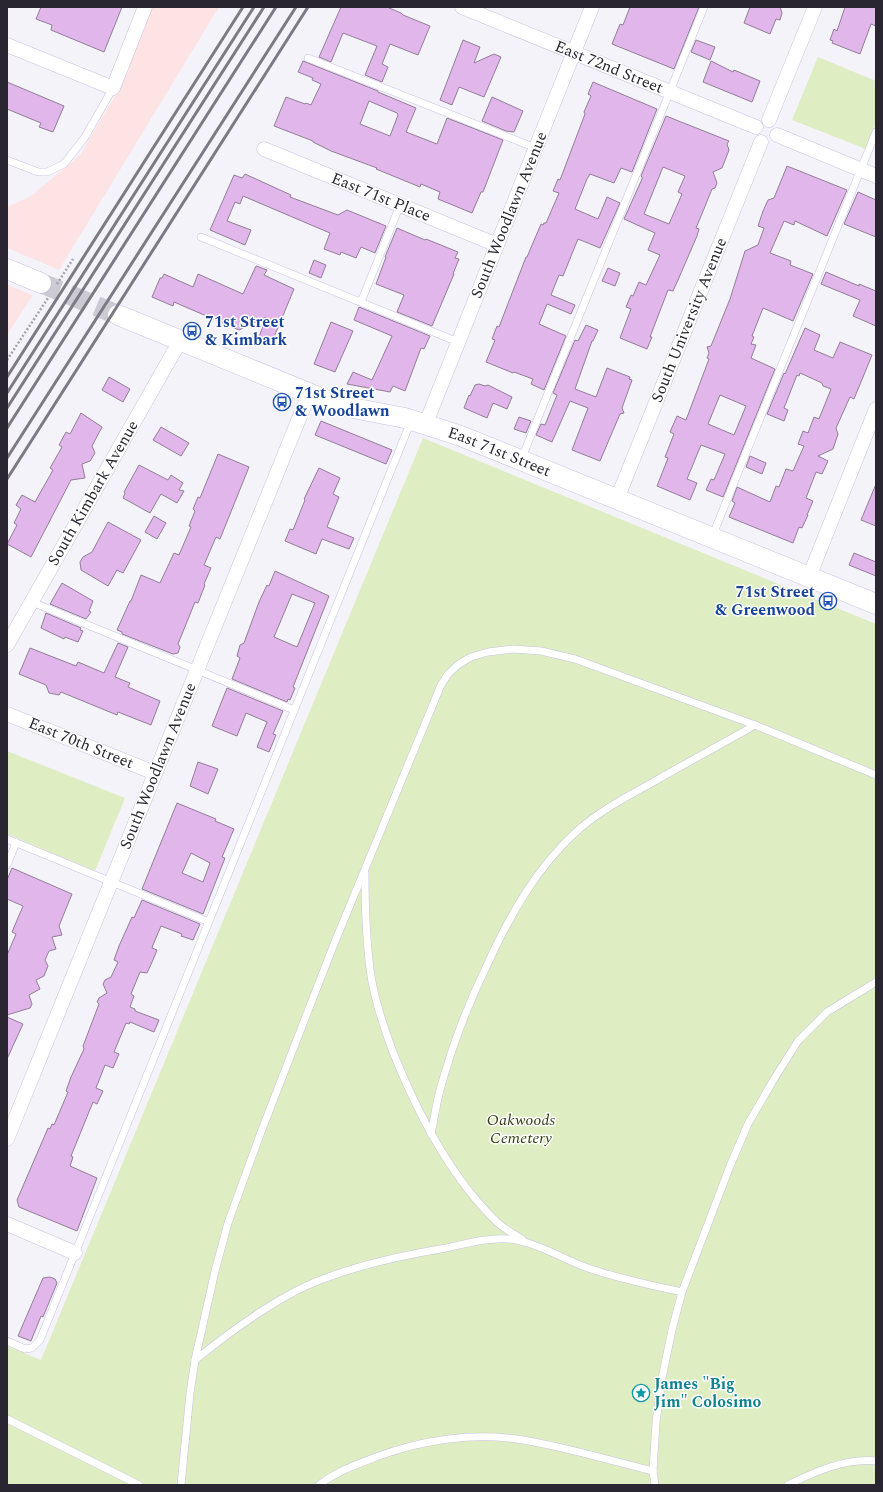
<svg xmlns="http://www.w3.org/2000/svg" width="883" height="1492" font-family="Spectral,serif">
<rect width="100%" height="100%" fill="#f5f3fa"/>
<g fill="#fee3e5">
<path d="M152,7H219L59,270L7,248V207L31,196L80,155L117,92Z"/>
<path d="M7,285L33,295L7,335Z"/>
</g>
<g fill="#deedc2">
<path d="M818,57L876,81V123L866,149L792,120Z"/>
<path d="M423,438L876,624V1485H7V1346L41,1360Z"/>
<path d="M7,751L125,798L95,871L7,834Z"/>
</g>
<g fill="#e1b7eb" stroke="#927e97" fill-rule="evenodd">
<path d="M41,7H122L104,52L51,30L52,25L36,19Z"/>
<path d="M341,7H387L401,13L403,15L430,26L418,55L390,44L382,64L388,67L382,82L365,75L377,46L343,33L331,62L319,57Z"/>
<path d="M630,7H699L674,69L612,44L620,24L623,25Z"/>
<path d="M750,7H780L782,13L780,20L776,19L770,34L744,23Z"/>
<path d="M845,7H876V26L871,24L860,54L832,43L833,41L830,40L834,29L837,31Z"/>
<path d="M463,40L480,47L474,63L494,54L501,57L484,97L459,87L452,105L440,100Z"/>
<path d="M696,40L715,47L710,60L691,52Z"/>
<path d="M303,61L378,91V92L416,108L406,132L437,144L447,118L503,140L483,192H481L472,213L438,199L440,192L421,184L420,187L376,169L377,168L331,151L313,142V141L274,126L286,97L305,104L306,103L311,105L321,84L312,80L313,78L298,72ZM369,101L397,113L398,115L390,136L360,124Z"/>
<path d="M711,61L733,72L734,70L760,81L752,102L703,82Z"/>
<path d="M7,82L64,106L53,132L39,127L41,123L7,109Z"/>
<path d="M593,82L657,109L632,172L621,168L614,183L590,174L587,179L575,209L598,219L607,197L620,203L600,248L578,239L563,276L559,275L551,295L575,305L571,314L547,304L539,324L566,336L544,390L531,384L533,379L514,372L513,373L486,362L495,340L492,339L497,326L499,327L526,257H527L541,224L543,225L544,223H546L559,193L553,191L558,179L560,180L585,114L584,112L591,96L588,94Z"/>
<path d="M492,97L523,111L514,132L506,131L482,121Z"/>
<path d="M666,116L729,141L727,144L729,150L722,168L713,172L717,183L715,188L712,189L699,221L696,228L699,229L697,236L678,280L673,291L668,290L650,337H652L647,349L620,338L631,309L626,307L631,295L633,296L639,282L646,285L660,255L648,250L655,233L624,219L642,179V177L641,176ZM663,167L685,176L678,192L682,194L669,224L644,214Z"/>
<path d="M787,166L847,190L827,236L795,221L794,225L784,221L770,253L791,261L790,265L813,274L793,321L763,308L752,336L754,337L751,344L756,345L751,358L775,369L723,497L706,490L711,479L714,480L725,454L701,445L687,479L697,483L690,500L657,486L668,458L665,457L674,434L670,432L677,416L686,420L709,359L707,358L709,353L707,347L711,346L730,299L745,251L758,245L764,228L758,226L763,211L768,200L774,198ZM720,395L746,406L734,435L708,424Z"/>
<path d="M245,174L291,195L290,197L338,215L347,210L386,226L375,253L361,247L356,258L341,252L340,255L324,249L330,233L243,196L240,204L235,202L227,221L251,230L245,245L210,230L234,175L242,178Z"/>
<path d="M858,192L876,200V237L844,224Z"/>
<path d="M397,228L425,240L426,239L458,252L455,258L459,259L453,274H454L432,326L397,312L404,295L376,284L386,257H385Z"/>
<path d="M314,260L326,265L321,278L309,273Z"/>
<path d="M256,266L267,270L264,275L294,289L272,342L259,337L266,317L239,330L174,302L173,306L152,297L160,278H162L164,274L193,287L198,274L243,294Z"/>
<path d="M608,268L620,273L615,286L602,281Z"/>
<path d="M826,272L859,286V284L876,291V326L853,316L860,300L821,284Z"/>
<path d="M359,307L430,336L424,349L421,348L405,391L393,386L390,392L347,384L353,372L372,380L392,336L354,320Z"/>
<path d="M331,322L353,331L335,372L314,364Z"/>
<path d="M586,325L598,330L593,341H592L575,389L596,397L607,368L630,377L629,379L632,380L622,408L624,413L620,414L600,461L572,450L588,408L570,401L552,442L536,435L541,424L545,425L557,395L553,393L575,340L578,341Z"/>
<path d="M805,328L820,335L814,350L833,358L840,342L872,355L854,399L850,397L836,428L838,434L833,449L818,456L828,461L822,474L816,472L806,498L813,501L807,515H808L802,528L799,527L793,543L729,517L735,503L732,501L737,487L770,502L776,486L779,487L786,469L793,471L804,446L798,444L803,431L808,433L814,417L819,419L831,389L823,386L822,383L800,373L799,376L797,375L784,408L788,410L784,421L767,414L784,373L785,374Z"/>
<path d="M109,377L130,389L123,402L102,390Z"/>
<path d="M479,384L485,386L488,385L512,397L507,409L493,403L487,418L464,408L469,395L470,396L475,385Z"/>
<path d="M81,413L102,427L92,446L95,453L90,461L82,464L85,478L71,480L31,557L7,544L17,525L14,523L21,509L16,505L22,495L35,502L53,470L50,468L62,447L59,445L66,432L70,434Z"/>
<path d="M519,417L531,421L526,433L514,429Z"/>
<path d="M321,421L392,450L386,464L315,435Z"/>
<path d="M161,427L189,443L181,456L153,440Z"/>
<path d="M218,454L249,467L220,539L216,537L204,565L211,568L204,584L205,585L198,603L195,602L178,644L180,647L178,653L173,654L122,634V632L117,630L130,601H131L141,575L160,583L174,553L179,555L191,527L189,526L195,511L193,509L198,497L200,498Z"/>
<path d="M750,456L766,463L762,474L746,467Z"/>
<path d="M139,465L168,480L171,475L183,483L179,490L184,491L177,503L161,494L150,513L123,498L125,493L124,492Z"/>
<path d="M319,468L340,478L333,494L339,497L327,527L354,538L349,549L322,539L316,554L285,541L290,529L293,530L305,500L304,499Z"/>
<path d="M876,484V526L861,520Z"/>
<path d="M154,516L166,523L157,539L145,532Z"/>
<path d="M108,522L141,540L123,573L117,570L108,586L81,570L80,562L83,557L92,552Z"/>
<path d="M854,553L876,562V576L849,565Z"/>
<path d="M275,571L329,596L293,687L295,688L290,700L288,699L287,702L232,679L240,658L237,656L240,645L244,643L259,602L267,585L269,586ZM292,594L315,603L297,647L274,637Z"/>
<path d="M62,583L93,601L89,611L91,612L86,619L50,604Z"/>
<path d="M46,613L81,628L80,630L83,631L78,642L65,637L64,639L41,628Z"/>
<path d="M118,643L128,647L115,677L130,683L128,687L160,701L151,725L118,712L117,715L61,692L59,695L49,693L46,685L19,674L30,648L76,666L78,662L104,673Z"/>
<path d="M227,688L283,711L273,734L276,735L269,752L257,747L267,722L246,713L237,736L212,726Z"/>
<path d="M198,762L218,769L208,794L190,786Z"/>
<path d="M177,803L216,819L215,821L234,829L222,857L225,858L203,914L142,889ZM191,853L210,863L203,882L182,873Z"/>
<path d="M12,868L72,894L59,926L62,935L52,937L56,949L49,951L45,960L48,966L44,976L36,980L40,989L29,995L32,1004L30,1008L7,1015V955L16,934L12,932L23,906L7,899V880Z"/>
<path d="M142,900L200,924L193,940L181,936L182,934L161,926L153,945L152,948L157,950L153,960L147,973L140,972L131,994L134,996L130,1007L135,1009V1011L159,1020L154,1032L130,1022L129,1024L126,1023L114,1052L119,1054L113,1068L105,1065L96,1088L103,1091L97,1104L93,1102L71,1156L73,1157L70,1166L97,1178L77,1231L19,1207L17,1200L48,1128L50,1129L52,1124L54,1125L68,1092L66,1091L71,1077L84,1049L83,1046L99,1004L97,1002L99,998L107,993L103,984L105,980L111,977L118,962L114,960L119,946L132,917L134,918Z"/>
<path d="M7,1017L23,1024L7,1059Z"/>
<path d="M50,1277L55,1279L57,1283L43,1317L41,1316L31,1341L18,1336L43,1278Z"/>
</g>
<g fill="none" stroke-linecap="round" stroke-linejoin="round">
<path stroke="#cccad2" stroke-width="20" stroke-dasharray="20 10" stroke-linecap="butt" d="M41,283L118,315"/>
<defs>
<g id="lane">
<path d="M308,58L536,148"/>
<path d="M7,160L38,172H47L64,164L85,137L113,88"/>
<path d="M201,237L458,342"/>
<path d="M361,302L400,205"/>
<path d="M521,460L704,7"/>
<path d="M712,537L876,132"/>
<path d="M32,602L294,710"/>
<path d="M7,839L209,922"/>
<path d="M7,865L16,843"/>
<path d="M365,873C365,907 366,942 371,976C375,1002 384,1028 393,1052C417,1112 450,1177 497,1222C504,1229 514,1234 522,1239"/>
<path d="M431,1134C434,1120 436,1105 440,1090C452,1046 468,1004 488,963C510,915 537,867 577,831C599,811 628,796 655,781C688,762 722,744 755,725"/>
<path d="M7,1341L25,1349L32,1348L40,1340L411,421"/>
<path d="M195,1360C231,1331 279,1295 323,1279C362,1264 404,1255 446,1248C465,1244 490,1237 509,1239C537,1242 562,1259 588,1268C619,1279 650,1285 682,1292"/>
<path d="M7,1419L139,1485"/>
<path d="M181,1485L190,1393L195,1360L215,1271L228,1223L261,1132L334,944L441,685L448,674L459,664L471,657L488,652L513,649L541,651L575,659L755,725L876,775"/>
<path d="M319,1485C337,1471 358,1464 379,1456C422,1440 471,1433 517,1439C563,1446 608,1460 653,1471"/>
<path d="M655,1485L653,1471L656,1422L662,1378L672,1330L682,1292L730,1166L748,1124L774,1079L798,1041L827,1012L876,982"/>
<path d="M788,1485C814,1472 845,1458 876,1461"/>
</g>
<g id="street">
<path d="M462,7L756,127"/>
<path d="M7,45L113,88L145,7"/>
<path d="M769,120L815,7"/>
<path d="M777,135L876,176"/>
<path d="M264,149L497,245"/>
<path d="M426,423L592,7"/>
<path d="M617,499L761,142"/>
<path d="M809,577L876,409"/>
<path d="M7,645L180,341"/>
<path d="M7,714L155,773"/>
<path d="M7,1139L309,394"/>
<path d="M7,1224L75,1253"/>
</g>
<g id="secondary">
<path d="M7,269L41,283"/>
<path id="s1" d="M118,315L328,401L353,408L405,418L461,436L876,604"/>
</g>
</defs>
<use href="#lane" stroke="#c9c2e2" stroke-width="8"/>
<use href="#street" stroke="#c9c2e2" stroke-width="15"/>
<use href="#secondary" stroke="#c9c2e2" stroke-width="21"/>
<g stroke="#a5a3ac" stroke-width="2.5" stroke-dasharray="2 2" stroke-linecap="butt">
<path d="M57,284L73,259"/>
<path d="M7,360L48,298"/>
</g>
<use href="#lane" stroke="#fff" stroke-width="7"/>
<use href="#street" stroke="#fff" stroke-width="14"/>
<use href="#secondary" stroke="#fff" stroke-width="20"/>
<g stroke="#7c7a84" stroke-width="3">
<path d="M7,377L243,7"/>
<path d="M7,393L254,7"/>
<path d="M7,408L264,7"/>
<path d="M7,428L276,7"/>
<path d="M7,458L296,7"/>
<path d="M7,479L308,7"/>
</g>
</g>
<defs>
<symbol id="bus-ring" viewBox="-11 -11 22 22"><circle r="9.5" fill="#fff" stroke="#1a4fb4" stroke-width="1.5"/><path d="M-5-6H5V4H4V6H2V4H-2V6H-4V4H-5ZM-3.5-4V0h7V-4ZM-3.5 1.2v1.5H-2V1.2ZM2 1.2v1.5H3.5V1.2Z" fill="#1a4fb4"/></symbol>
<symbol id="sight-ring" viewBox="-11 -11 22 22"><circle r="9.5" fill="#fff" stroke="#0f9aa8" stroke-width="1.5"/><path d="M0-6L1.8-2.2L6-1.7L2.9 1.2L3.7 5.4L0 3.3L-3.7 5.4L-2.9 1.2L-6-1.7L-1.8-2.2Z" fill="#0f9aa8"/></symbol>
</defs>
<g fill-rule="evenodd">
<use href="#bus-ring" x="182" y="321" width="20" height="20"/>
<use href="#bus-ring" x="272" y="392" width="20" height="20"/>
<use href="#bus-ring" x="818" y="591" width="20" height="20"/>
<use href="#sight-ring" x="631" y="1383" width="20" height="20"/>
</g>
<g text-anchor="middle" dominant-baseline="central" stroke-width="3" stroke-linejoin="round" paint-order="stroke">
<g font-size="16" fill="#292632" stroke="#fff">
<text transform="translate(609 67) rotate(22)">East 72nd Street</text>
<text transform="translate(381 197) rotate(22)">East 71st Place</text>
<text transform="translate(509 215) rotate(-68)">South Woodlawn Avenue</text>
<text transform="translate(689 320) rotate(-68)">South University Avenue</text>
<text stroke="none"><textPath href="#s1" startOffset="406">East 71st Street</textPath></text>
<text transform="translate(93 493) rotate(-60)">South Kimbark Avenue</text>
<text transform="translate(81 743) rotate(22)">East 70th Street</text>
<text transform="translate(158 766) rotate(-68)">South Woodlawn Avenue</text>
</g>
<g font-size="16" font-weight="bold" fill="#164399" stroke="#fff" text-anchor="start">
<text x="205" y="322">71st Street<tspan x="205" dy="18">&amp; Kimbark</tspan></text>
<text x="295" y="393">71st Street<tspan x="295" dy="18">&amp; Woodlawn</tspan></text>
<text x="815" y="592" text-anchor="end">71st Street<tspan x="815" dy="18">&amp; Greenwood</tspan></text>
</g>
<g font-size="16" font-style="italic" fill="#323e11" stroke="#fff">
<text x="521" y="1120">Oakwoods<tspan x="521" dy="18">Cemetery</tspan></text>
</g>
<g font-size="16" font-weight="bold" fill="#0d838f" stroke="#fff" text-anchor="start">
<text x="654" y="1384">James "Big<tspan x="654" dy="18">Jim" Colosimo</tspan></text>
</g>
</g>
<rect width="883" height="1492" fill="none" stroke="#292632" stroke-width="16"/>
</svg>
